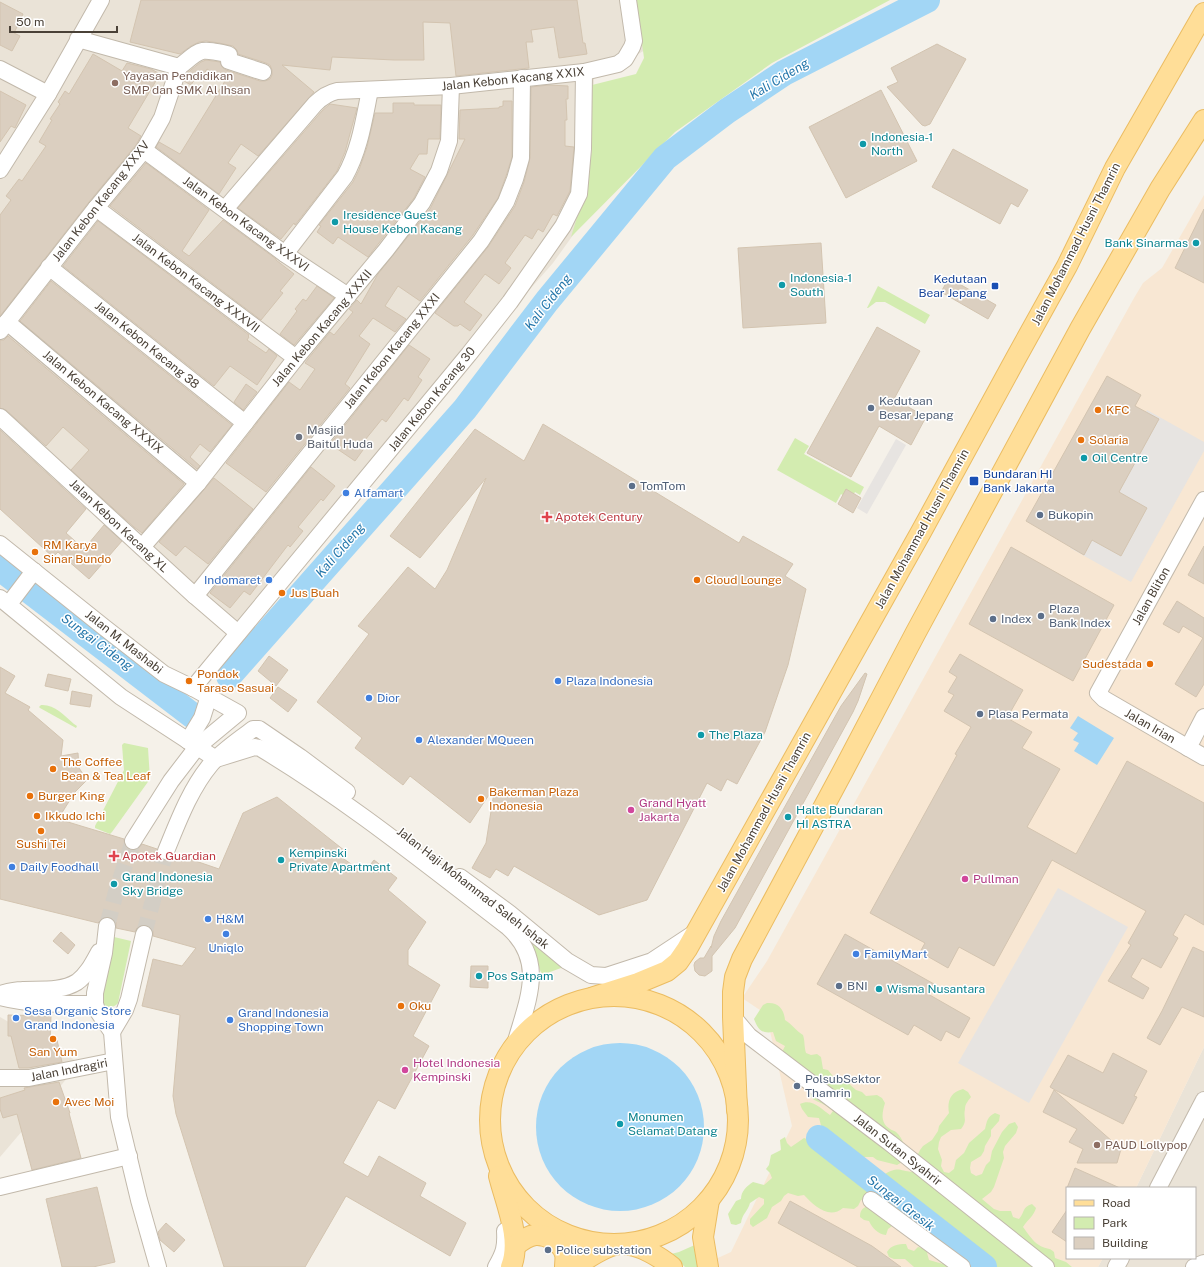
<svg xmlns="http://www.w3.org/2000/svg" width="1204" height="1267" font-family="'Public Sans',sans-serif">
<rect width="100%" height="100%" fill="#f5f1e9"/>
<g fill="#eae3d7">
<path d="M0,0H640L649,48L594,78L591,210L553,263L234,626L0,408Z"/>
<path d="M0,1017L80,1063L0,1157Z"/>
<path d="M1204,1047V1267H1098L1103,1258H1195V1188H1136Z"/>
</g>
<path fill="#f8e7d3" d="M1204,195V1047L1136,1188H1067V1258H1103L1098,1267H698L731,1252L792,1126L766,1014L742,998L767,961L1134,298L1143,283L1162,268Z"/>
<g fill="#d3ecb0">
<path d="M636,0H890L772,63L675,132L571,237L582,201L592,151V85L636,74L644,58Z"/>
<path d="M878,286L930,315L925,324L885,302H876L868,308H867Z"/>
<path d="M795,438L809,446L804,454L864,487L860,495L855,492L851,500L841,494L836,503L777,470Z"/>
<path d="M41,705C54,704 64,715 74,724L77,726L76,728L40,708L39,707Z"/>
<path d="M124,743L148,748L150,779L112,832L110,834L95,828V826L124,770L122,745Z"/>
<path d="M114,937L131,941L118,1003C114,1008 109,1008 103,1005L100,999Z"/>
<path d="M529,939L562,966L561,968L542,975L528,941Z"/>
<path d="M767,1003C778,1002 784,1009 785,1020C792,1024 796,1031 803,1035C805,1041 804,1046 806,1053L811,1055L817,1054L821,1057L823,1069L828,1070L836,1080L847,1082L856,1090L862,1092L866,1096L877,1095L882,1098L885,1103C882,1113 880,1123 890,1129C891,1130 895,1131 896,1132C904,1139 905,1149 907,1159L897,1165L877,1160L873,1157H863L853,1153L843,1142L825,1132L822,1129L819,1118L808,1117L802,1109L800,1104C812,1098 821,1109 830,1115L833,1111C830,1109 828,1107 825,1105C816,1100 810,1101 807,1088L798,1083L794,1079L782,1052L785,1046L776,1041L773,1032C761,1034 758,1029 754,1019L763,1005Z"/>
<path d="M963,1089L968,1092L971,1097C968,1101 965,1104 965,1109C963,1118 968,1120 961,1129L951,1130L941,1137L939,1142L938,1149L942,1160L941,1166L944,1172L949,1173L954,1169L956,1160L964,1153L969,1143L985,1129C987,1121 987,1117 995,1113L1000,1115L999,1121L991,1130V1136L985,1146L984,1151L981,1156L971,1162L970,1168L971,1173L976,1176L982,1174L986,1165L990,1161L992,1151L1002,1132L1009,1124L1015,1122L1018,1127L1016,1133L1005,1146L1003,1152L1004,1158L994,1187L991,1192L982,1199L994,1209L1000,1211H1011L1013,1217L1019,1219C1025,1212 1022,1207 1032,1204L1036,1208C1034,1216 1027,1220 1023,1227C1026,1231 1034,1243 1039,1245C1044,1249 1049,1247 1054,1252L1055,1258L1066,1262L1072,1267H997L990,1260C986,1259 981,1259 978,1257C969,1250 972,1238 957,1240L951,1232L936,1227L926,1215L907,1207L899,1195L890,1189L886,1185L884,1180L885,1174C899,1166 899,1171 913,1172L911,1168L920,1150L923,1146L932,1140L938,1131L939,1126L949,1113C947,1102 950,1092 963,1089Z"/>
<path d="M785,1137L787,1143L791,1147L804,1138L815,1142L819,1147C822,1146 826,1145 829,1145C842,1144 845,1159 842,1169L846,1174L851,1176L856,1175L860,1171C868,1173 874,1177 879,1185L876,1197L861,1200L858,1206L854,1209L843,1208C829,1220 813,1205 804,1195L798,1196L788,1193L784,1196L781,1201L772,1207L767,1218L753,1227L750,1224V1219L764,1204V1199L759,1197L750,1203C748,1211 742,1214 741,1223L736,1225L731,1224L728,1214L736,1201L741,1199C741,1191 747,1186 753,1182L764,1185L772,1178L770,1173L766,1169L769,1165L771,1155L781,1150L780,1140Z"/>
<path d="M895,1205L904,1212L908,1217L914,1215C925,1222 927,1226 935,1236H946C955,1243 961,1252 969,1260C972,1263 976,1264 980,1267H914L905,1259H894L889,1257L887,1252C891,1245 898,1244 906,1244L908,1249L914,1251L918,1247L926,1249L929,1260L950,1266L890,1208Z"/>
<path d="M868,1206L872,1211H877L892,1220V1226L888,1229L886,1235C878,1234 872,1228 869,1221L864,1220L860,1217C860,1211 862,1208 868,1206Z"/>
<path d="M697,1244L701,1267H685L671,1254L679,1252Z"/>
</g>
<g fill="#e7e4e1">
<path d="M1147,410L1204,442V451L1131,582L1070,548Z"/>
<path d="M896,439L906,445L867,514L857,508Z"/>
<path d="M1058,888L1128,927L1029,1103L958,1063Z"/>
</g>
<g fill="#a2d6f5">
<path d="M1078,716L1114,738L1097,765L1074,751L1079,743L1073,740L1078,733L1070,728Z"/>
<circle cx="620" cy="1127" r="84"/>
</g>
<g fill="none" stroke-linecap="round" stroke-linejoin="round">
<g stroke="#a2d6f5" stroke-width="26">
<path d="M0,568L193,716"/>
<path d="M229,676L465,409L547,301L665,158L727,111L784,73L927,0"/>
<path d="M819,1138L984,1267"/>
</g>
</g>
<g fill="#dbcfc0" stroke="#d3c4b0">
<path d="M141,0H577L583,43H585L587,54L559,58L554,27L531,30L533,42H526L529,68L456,76L450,23L423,22L424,60H394L332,57L330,70L282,65L314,92L258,156L241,144L228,163L236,168L219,194L156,147L159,142L180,154L225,81L207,69L200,80L196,77L191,85L184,81L187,73L201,62L206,60L220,62L222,67L226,70L260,81H265L270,79L272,75V70L270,65L266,63L238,54L237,50L233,46L219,43L206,41L199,42L191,46L180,54L130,42Z"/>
<path d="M0,2L23,14L14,33L20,36L12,51L0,45Z"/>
<path d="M937,44L966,59L930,124L925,126L922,125L887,87L898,82L891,68Z"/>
<path d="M93,54L122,71L127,63L151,69L160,74L128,128L141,136L136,145L89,202L0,316V215L11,200L6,196L19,179L22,181L46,146L39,142L52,120L50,119L60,104L58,102L65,91L69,94Z"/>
<path d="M549,85L568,86V99H566L567,120H565V146L574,147L570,191L557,216L553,214L543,232L538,229L532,239L525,235L505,263L511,268L499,284L485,274L464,302L482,315L470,331L460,324L458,326H454L435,313L488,247L515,206L524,182L530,158L531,87Z"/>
<path d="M881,90L917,161L846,198L809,127Z"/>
<path d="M0,91L26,105L15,128L11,126L0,142Z"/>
<path d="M503,101H512V157L506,176L498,198L473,235L420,301L398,286L385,306L406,319L395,332L373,318L359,336L370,344L345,384L350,388L266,492L226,463L289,382L300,390L315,369L305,363L308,359L330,332L334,335L353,312L349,309L357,300L361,304L378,274L430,209L465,139H459L460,110L499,108V107L503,106Z"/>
<path d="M393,103H414V105H441L440,139H428L427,154H419L410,169L425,177L414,198L368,257L338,237L333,244L317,232L321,226L319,225L353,182L359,170L367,147L375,113H393Z"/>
<path d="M330,104L357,108L345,152L337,171L299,220L295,225L294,223L281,239L238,208L322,111Z"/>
<path d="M953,149L1028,190L1018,207L1011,203L1000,224L932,187Z"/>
<path d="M146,163L209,210L182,251L189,256L223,220L276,259V260L294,274L280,291L283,293L261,320L110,206Z"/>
<path d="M1204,209V283L1175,268Z"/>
<path d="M98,221L249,335L248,336L249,337L247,340L266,353L269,349L277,356L257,385L230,366L214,386L63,266Z"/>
<path d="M821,243L826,323L743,328L738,248Z"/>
<path d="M949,278L996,305L988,319L941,292Z"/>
<path d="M51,281L232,425L210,452L200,444L190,457L200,466L197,469L20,321Z"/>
<path d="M317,286L334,298L294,345L280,334L297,311L295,309L303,299L306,301Z"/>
<path d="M877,327L920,351L894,399L926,417L911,445L879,426L851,477L807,453Z"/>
<path d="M8,336L184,484L142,533L134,527L71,470L89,450L63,427L46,446L6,410L0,408V340H4Z"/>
<path d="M409,345L430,359L418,377L422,380L408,401L404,398L386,422L382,419L365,440L368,443L355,461L330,444Z"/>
<path d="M1107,376L1141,395L1135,406L1159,419L1119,492L1147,508L1121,556L1092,540L1084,555L1026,521Z"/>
<path d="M246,384L257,392L243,410L234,402Z"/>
<path d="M543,424L739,543L743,536L793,564L785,576L806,589L788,665L765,732L737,784L727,779L721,791L707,783L647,900L599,915L514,866L508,876L496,869L490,878L472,868L486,843L495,786L470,823L410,776L403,785L355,748L362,738L317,702L369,634L358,626L408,567L435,589L447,570L486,478L420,558L390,536L475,429L524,461Z"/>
<path d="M0,430L86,509L66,533L84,549L104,525L122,541L89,579L58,552L53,557L0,509Z"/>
<path d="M311,467L335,486L323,501L321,499L298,527L303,531L290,547L288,545L250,595L244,591L230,608L210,593Z"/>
<path d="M214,478L253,509L208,564L185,546L176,556L159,542Z"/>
<path d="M846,489L861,498L853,513L838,504Z"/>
<path d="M1204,546V584L1188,575Z"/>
<path d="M1011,547L1114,605L1073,681L969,624Z"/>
<path d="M1177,601L1204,618V684L1196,697L1175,684L1203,638L1183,626L1179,633L1163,624Z"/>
<path d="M960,654L1023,690L1007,718L1032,732L1022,748L1060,769L1027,827L1076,854L1127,761L1204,803V925L1185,914L1173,935L1178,938L1161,968L1142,958L1131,977L1149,988L1143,999L1108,981L1131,945L1128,943L1146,911L1052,860L994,966L959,947L948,968L920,952L925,943L870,913L957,755L955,754L971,727L944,711L954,695L948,692L957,677L949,672Z"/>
<path d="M269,656L288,670L276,686L258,671Z"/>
<path d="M0,667L15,676L5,693L30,707L28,710L63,740L61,756L78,753L79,768L87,780L75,792L58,819L124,839L125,846L128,849L132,850L138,849L142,844L157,849L158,856L163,860H167L171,859L175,854L219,869L243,813L277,797L345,851L341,857L364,873L374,860L397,878L388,890L426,922L408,950V965L440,985L413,1036L429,1046L395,1109L378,1100L343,1163L368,1177L379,1156L426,1183L420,1196L466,1223L450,1256L346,1196L305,1267H224L176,1114L173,1096L180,1015L142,1006L153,959L182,966L196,948L153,936V931L151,927L146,925H141L137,928L135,932L116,928V922L112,918L108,917L103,918L98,923L0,899Z"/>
<path d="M865,673L867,674L858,701L853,712L735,928L712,956V971L705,976L699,975L695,971L694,965L695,962L700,958H704L711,946V948L714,936L721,921L841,706Z"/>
<path d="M48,674L71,679L68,691L45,686Z"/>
<path d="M278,687L297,700L288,712L270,698Z"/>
<path d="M72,691L92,695L90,707L70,704Z"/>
<path d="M61,932L75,945L68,954L53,941Z"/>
<path d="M845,934L934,984L928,994L970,1018L959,1038L946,1031L941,1041L914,1025L908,1035L817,984Z"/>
<path d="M1193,947L1204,952V1017L1182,1007L1160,1045L1147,1038L1162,1011Z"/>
<path d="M471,966H488V988L470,987Z"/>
<path d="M8,1015L51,1016L50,1042L57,1040L62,1062L28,1068H19L11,1036H8Z"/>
<path d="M1113,1053L1147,1071L1134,1096L1137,1097L1123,1124L1055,1090L1050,1087L1068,1055L1103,1073Z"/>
<path d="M59,1082L70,1113H69L81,1158L32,1170L17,1114L3,1118L0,1109V1098L25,1090L24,1088Z"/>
<path d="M1054,1090L1121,1149L1117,1163H1077L1083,1149L1069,1142L1077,1129L1043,1112Z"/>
<path d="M1075,1168L1120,1188H1067Z"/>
<path d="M97,1187L115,1262L93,1267H62L46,1199Z"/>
<path d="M790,1201L872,1246L901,1267H858L778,1223Z"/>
<path d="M1067,1210V1242L1052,1232Z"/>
<path d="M166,1223L185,1240L174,1252L160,1240L158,1232Z"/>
</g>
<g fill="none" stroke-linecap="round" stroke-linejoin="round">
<g stroke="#d3cec5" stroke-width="16" stroke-dasharray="16 8" stroke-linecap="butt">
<path d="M107,926L116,892L133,841"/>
<path d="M144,934L166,851"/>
</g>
<defs>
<g id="minor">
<path d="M78,39L179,67"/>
<path d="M179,67C202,49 198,48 227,54L229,55V61L263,72"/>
<path d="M0,69L48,94"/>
<path d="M144,150L285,254L348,296"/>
<path d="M0,170L48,94L101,0"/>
<path d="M96,208L296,358"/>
<path d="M225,209L315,104C322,97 328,93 337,91L451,86L584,72L618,64L625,59L632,47L634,41L628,0"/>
<path d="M285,254L345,176C360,149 364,119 370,90"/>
<path d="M49,267L245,423"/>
<path d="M7,322L198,483"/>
<path d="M0,331L96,208L144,150L162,118L179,67"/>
<path d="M0,417L195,596L238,633"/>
<path d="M1204,500L1098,693L1104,699L1204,757"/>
<path d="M0,544L105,628L164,674L193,688L238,713L197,747L171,781L133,841"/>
<path d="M142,547L198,483L296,358L386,250L422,203L439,171L449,141L451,86"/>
<path d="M195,596L481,241L506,202L515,179L521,158L522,78"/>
<path d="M0,598L121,697L216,759L255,747L260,748C347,800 427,865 508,927C546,961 528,999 516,1041"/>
<path d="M9,604L34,571"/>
<path d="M193,688L469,354L510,302L563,226L579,194L583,149L584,72"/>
<path d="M188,741L202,718L209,696"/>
<path d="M1188,748L1204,717"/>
<path d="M166,851C178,822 190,789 211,764C222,751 239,740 253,729H259L300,757L347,792"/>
<path d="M460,877L509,913L567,961L591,975L606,976L652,961L696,932"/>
<path d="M107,926L104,953L95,993V1004L97,1010L112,1032L119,1117L139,1200L158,1267"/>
<path d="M0,994C7,992 14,990 22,990C39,989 61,992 77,982C87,975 93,963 99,952"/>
<path d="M0,997C30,1005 63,1004 95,1004"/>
<path d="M733,1017L749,1036L890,1143L1046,1267"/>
<path d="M112,1032L125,1010L129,999L144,934"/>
<path d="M0,1078H29L114,1061"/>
<path d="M0,1187L129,1156"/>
<path d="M1158,1188L1204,1100"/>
<path d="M871,1200L962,1267"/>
<path d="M496,1267C504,1253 506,1247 505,1231"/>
<path d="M1116,1267L1121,1258"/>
<path d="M1194,1267L1204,1263"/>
</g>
<g id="major">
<circle cx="614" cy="1120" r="124"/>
<path d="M594,997L638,983L667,971L678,962L687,949L921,532L1016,358L1067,266L1115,168L1204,13"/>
<path d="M737,1110L733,1017V992L735,977L742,959L843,771L915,634L1080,329L1160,189L1204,120"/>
<path d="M499,1176C506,1204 522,1239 511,1267"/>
<path d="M516,1245C521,1241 528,1236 535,1235C547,1234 562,1243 565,1254C566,1258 565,1263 565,1267"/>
<path d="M576,1267C585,1259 610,1243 622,1244C639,1244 660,1257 672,1267"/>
<path d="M708,1267L703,1237L709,1200"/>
</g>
</defs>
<use href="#minor" stroke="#c2b9ab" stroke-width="18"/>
<use href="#major" stroke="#ebbc61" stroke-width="22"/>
<use href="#minor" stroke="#fff" stroke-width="16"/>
<use href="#major" stroke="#ffde98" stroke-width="20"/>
</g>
<g fill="#8d6e63" stroke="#fff" stroke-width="1.5">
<circle cx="115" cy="83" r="4"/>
<circle cx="1097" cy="1145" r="4"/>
</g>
<g fill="#0f9aa8" stroke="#fff" stroke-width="1.5">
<circle cx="863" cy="144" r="4"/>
<circle cx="335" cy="222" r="4"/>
<circle cx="1196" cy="243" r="4"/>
<circle cx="782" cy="285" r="4"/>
<circle cx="1084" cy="458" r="4"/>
<circle cx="701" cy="735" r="4"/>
<circle cx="788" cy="817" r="4"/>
<circle cx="281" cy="860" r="4"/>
<circle cx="114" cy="884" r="4"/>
<circle cx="479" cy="976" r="4"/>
<circle cx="879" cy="989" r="4"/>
<circle cx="620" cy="1124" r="4"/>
</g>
<g fill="#1a4fb4" stroke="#fff" stroke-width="1.5">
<rect x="991" y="282" width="8" height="8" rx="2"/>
<rect x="969" y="476" width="10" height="10" rx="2"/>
</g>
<g fill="#5c6f8a" stroke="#fff" stroke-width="1.5">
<circle cx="871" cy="408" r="4"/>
<circle cx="632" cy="486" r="4"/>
<circle cx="1040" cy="515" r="4"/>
<circle cx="1041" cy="616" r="4"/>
<circle cx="993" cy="619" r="4"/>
<circle cx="980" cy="714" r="4"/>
<circle cx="839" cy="986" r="4"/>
<circle cx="797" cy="1086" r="4"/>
<circle cx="548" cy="1250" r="4"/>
</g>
<g fill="#e8710a" stroke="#fff" stroke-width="1.5">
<circle cx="1098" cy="410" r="4"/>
<circle cx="1081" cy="440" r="4"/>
<circle cx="35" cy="552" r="4"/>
<circle cx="697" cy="580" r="4"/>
<circle cx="282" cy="593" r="4"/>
<circle cx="1150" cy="664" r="4"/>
<circle cx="189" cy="681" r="4"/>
<circle cx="53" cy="769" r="4"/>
<circle cx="30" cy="796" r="4"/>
<circle cx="481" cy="799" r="4"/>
<circle cx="37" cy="816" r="4"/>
<circle cx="41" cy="831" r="4"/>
<circle cx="401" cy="1006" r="4"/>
<circle cx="53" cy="1039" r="4"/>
<circle cx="56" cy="1102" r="4"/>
</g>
<circle fill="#6b7280" stroke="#fff" stroke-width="1.5" cx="299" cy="437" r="4"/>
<g fill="#3f7fe0" stroke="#fff" stroke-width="1.5">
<circle cx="346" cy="493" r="4"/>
<circle cx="269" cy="580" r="4"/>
<circle cx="558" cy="681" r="4"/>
<circle cx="369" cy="698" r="4"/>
<circle cx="419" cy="740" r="4"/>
<circle cx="12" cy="867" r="4"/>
<circle cx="208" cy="919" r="4"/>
<circle cx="226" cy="934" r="4"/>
<circle cx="856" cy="954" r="4"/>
<circle cx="16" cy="1018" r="4"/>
<circle cx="230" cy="1020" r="4"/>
</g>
<g fill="#e0444e" stroke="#fff" stroke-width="1.5">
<path d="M545 511h4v4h4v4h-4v4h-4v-4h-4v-4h4z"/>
<path d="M112 850h4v4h4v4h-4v4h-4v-4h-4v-4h4z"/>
</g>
<g fill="#d1479c" stroke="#fff" stroke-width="1.5">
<circle cx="631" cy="810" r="4"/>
<circle cx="965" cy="879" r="4"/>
<circle cx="405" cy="1070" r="4"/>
</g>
<g text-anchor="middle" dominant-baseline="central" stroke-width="3" stroke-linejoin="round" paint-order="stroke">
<g font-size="12" fill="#785e54" stroke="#fff" text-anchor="start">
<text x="123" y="76">Yayasan Pendidikan<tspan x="123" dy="14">SMP dan SMK Al Ihsan</tspan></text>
<text x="1105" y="1145">PAUD Lollypop</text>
</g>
<g font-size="12" fill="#4a4137" stroke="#fff">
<text transform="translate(513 79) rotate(-6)">Jalan Kebon Kacang XXIX</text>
<text transform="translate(101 201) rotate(-52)">Jalan Kebon Kacang XXXV</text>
<text transform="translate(246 224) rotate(36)">Jalan Kebon Kacang XXXVI</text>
<text transform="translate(1076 244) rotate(-63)">Jalan Mohammad Husni Thamrin</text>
<text transform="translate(196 283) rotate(37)">Jalan Kebon Kacang XXXVII</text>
<text transform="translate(322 328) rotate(-50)">Jalan Kebon Kacang XXXII</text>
<text transform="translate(147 345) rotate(39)">Jalan Kebon Kacang 38</text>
<text transform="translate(392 351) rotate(-51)">Jalan Kebon Kacang XXXI</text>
<text transform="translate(432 399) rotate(-51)">Jalan Kebon Kacang 30</text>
<text transform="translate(103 402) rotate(40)">Jalan Kebon Kacang XXXIX</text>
<text transform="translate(119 526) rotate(43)">Jalan Kebon Kacang XL</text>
<text transform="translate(922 529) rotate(-61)">Jalan Mohammad Husni Thamrin</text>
<text transform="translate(1151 596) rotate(-61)">Jalan Bliton</text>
<text transform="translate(124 642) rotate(38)">Jalan M. Mashabi</text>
<text transform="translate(1150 726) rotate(30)">Jalan Irian</text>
<text transform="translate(764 812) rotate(-61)">Jalan Mohammad Husni Thamrin</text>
<text transform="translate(473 888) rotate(38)">Jalan Haji Mohammad Saleh Ishak</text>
<text transform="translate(69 1070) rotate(-11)">Jalan Indragiri</text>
<text transform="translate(898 1150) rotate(38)">Jalan Sutan Syahrir</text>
</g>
<g font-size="12" fill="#0d838f" stroke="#fff" text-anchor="start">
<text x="871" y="137">Indonesia-1<tspan x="871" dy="14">North</tspan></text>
<text x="343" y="215">Iresidence Guest<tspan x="343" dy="14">House Kebon Kacang</tspan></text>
<text x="1188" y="243" text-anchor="end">Bank Sinarmas</text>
<text x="790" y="278">Indonesia-1<tspan x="790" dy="14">South</tspan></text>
<text x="1092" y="458">Oil Centre</text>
<text x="709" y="735">The Plaza</text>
<text x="796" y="810">Halte Bundaran<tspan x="796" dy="14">HI ASTRA</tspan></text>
<text x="289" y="853">Kempinski<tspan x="289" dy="14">Private Apartment</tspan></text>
<text x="122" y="877">Grand Indonesia<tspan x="122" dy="14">Sky Bridge</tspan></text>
<text x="487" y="976">Pos Satpam</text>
<text x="887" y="989">Wisma Nusantara</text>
<text x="628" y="1117">Monumen<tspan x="628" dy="14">Selamat Datang</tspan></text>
</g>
<g font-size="12" fill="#164399" stroke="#fff" text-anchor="end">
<text x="987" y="279">Kedutaan<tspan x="987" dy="14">Bear Jepang</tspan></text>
<text x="983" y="474" text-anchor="start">Bundaran HI<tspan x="983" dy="14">Bank Jakarta</tspan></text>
</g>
<g font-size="12" fill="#4e5e75" stroke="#fff" text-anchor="start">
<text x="879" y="401">Kedutaan<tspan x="879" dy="14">Besar Jepang</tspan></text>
<text x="640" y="486">TomTom</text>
<text x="1048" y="515">Bukopin</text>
<text x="1049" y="609">Plaza<tspan x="1049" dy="14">Bank Index</tspan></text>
<text x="1001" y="619">Index</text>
<text x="988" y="714">Plasa Permata</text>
<text x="847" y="986">BNI</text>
<text x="805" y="1079">PolsubSektor<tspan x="805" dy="14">Thamrin</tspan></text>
<text x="556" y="1250">Police substation</text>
</g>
<g font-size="12" fill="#c56008" stroke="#fff" text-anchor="start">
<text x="1106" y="410">KFC</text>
<text x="1089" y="440">Solaria</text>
<text x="43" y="545">RM Karya<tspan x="43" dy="14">Sinar Bundo</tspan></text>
<text x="705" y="580">Cloud Lounge</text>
<text x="290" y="593">Jus Buah</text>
<text x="1142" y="664" text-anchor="end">Sudestada</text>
<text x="197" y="674">Pondok<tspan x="197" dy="14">Taraso Sasuai</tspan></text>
<text x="61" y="762">The Coffee<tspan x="61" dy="14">Bean &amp; Tea Leaf</tspan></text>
<text x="489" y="792">Bakerman Plaza<tspan x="489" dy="14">Indonesia</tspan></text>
<text x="38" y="796">Burger King</text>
<text x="45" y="816">Ikkudo Ichi</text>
<text x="41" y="844" text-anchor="middle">Sushi Tei</text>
<text x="409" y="1006">Oku</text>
<text x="53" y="1052" text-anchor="middle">San Yum</text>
<text x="64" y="1102">Avec Moi</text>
</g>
<g font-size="12" fill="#5b616d" stroke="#fff" text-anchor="start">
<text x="307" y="430">Masjid<tspan x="307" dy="14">Baitul Huda</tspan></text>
</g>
<g font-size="12" fill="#366cbe" stroke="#fff" text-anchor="start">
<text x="354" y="493">Alfamart</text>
<text x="261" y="580" text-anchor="end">Indomaret</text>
<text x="566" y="681">Plaza Indonesia</text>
<text x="377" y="698">Dior</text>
<text x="427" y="740">Alexander MQueen</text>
<text x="20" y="867">Daily Foodhall</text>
<text x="216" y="919">H&amp;M</text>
<text x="226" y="948" text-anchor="middle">Uniqlo</text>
<text x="864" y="954">FamilyMart</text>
<text x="24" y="1011">Sesa Organic Store<tspan x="24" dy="14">Grand Indonesia</tspan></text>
<text x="238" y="1013">Grand Indonesia<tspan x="238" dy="14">Shopping Town</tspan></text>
</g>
<g font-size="12" fill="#be3a42" stroke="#fff" text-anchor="start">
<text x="555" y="517">Apotek Century</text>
<text x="122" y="856">Apotek Guardian</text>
</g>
<g font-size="12" fill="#b23c85" stroke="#fff" text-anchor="start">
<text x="639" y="803">Grand Hyatt<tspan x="639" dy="14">Jakarta</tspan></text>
<text x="973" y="879">Pullman</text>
<text x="413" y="1063">Hotel Indonesia<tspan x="413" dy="14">Kempinski</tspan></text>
</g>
<g font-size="13" font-style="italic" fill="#2678ac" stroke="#fff">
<text transform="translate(779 79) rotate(-31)">Kali Cideng</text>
<text transform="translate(548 302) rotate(-52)">Kali Cideng</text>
<text transform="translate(340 550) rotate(-49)">Kali Cideng</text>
<text transform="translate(97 642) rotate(37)">Sungai Cideng</text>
<text transform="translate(901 1203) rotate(38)">Sungai Gresik</text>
</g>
</g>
<rect x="1066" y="1187" width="130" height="72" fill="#ffffff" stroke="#b7b3af"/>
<rect x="1074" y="1200" width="20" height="6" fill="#ffde98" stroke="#b7b3af"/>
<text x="1102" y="1207" font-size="12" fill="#4a4137">Road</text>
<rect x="1074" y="1217" width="20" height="12" fill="#d3ecb0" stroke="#b7b3af"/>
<text x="1102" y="1227" font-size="12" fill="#4a4137">Park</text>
<rect x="1074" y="1237" width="20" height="12" fill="#dbcfc0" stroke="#b7b3af"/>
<text x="1102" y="1247" font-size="12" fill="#4a4137">Building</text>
<path d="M10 26v6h107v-6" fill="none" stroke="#4a4137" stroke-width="2"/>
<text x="16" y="26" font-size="12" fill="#4a4137" stroke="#ffffff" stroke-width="3" paint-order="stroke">50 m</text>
</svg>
